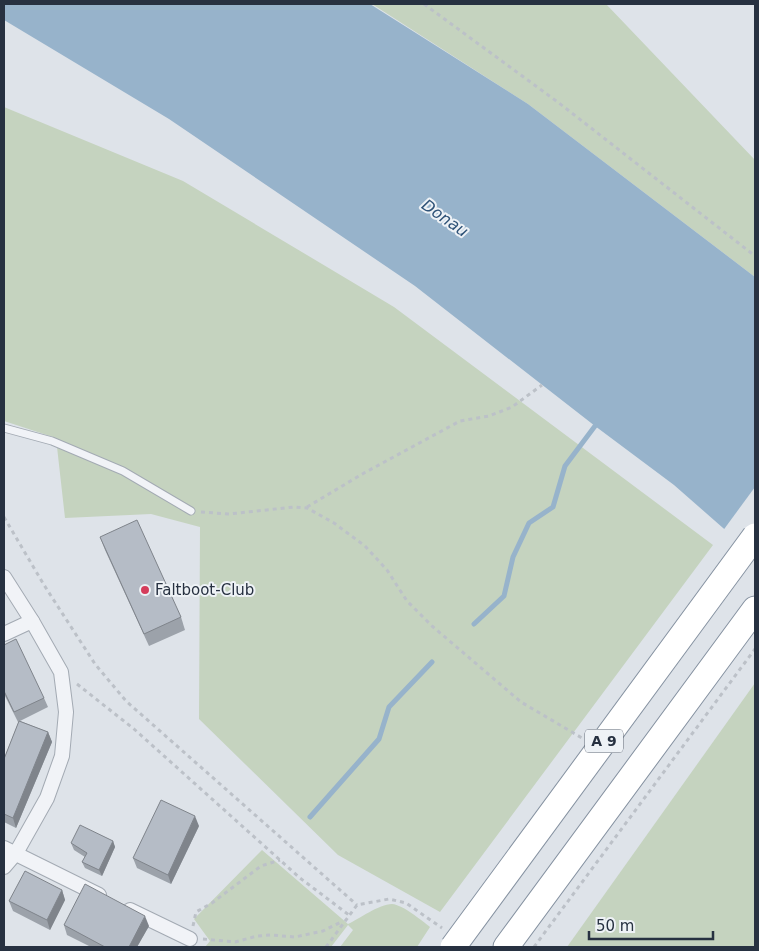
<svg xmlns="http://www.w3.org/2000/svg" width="759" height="951" font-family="'DejaVu Sans',sans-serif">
<rect width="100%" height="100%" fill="#dee3e9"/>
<g fill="#c5d3bf">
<path d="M372,4H606L755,160V277L528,104Z"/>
<path d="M4,107L183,181L394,307L713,545L440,912L338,855L199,719L200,527L151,514L65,518L56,438L4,421Z"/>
<path d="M755,683V947H567Z"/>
<path d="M262,850L348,924C359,919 379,904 392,904C403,905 421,920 430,927L417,947H340L353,930L348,925L331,947H205L210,941L194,919Z"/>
</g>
<path fill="#97b3cb" d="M4,4H370L528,104L755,277V556L674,485L595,426L415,286L169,119L4,20Z"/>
<path fill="#dee3e9" d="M755,487V559L722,532Z"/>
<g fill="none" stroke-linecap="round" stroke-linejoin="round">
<g stroke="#97b3cb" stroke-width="5">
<path d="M474,624L504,596L513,557L529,523L553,507L565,466L595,426"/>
<path d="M310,817L379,739L389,707L432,662"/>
</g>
<defs>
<path id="service" d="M4,428L52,441L123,471L191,511"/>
<g id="minor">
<path d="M4,577L32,621L61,672L66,712L62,756L47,798L16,853L4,867"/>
<path d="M4,634L32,621"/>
<path d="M4,848L99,895"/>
<path d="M130,910L190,939"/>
</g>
<path id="motorway" d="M506,947L755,609"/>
</defs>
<use href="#service" stroke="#a3aab3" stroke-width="9"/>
<use href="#minor" stroke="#a3aab3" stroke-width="16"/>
<use href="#motorway" stroke="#8591a0" stroke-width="27"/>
<g stroke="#bcc1c8" stroke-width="3" stroke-dasharray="4 4" stroke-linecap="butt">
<path d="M424,4L559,103L755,256"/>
<path d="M307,507L364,473L460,421L489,416L512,407L542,385"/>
<path d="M201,512L229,514L294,507L307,508L334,523L365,546L387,570L407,601L432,626L521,702L582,738"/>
<path d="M4,517L44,585L95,664L126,701L357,905"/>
<path d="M77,684L134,729L300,878L349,915"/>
<path d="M193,926L196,912L212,903L261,866L280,860"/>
<path d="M203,939L235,942L257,936L271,935L295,937L323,931L343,921"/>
<path d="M326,947L357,905L389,899L406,903L442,928"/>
<path d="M534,947L755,649"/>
</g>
<use href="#service" stroke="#f1f3f7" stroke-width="7"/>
<use href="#minor" stroke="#f1f3f7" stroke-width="14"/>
<use href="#motorway" stroke="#fff" stroke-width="25"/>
<defs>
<path id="motorway-bridge" d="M453,947L755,536"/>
</defs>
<use href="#motorway-bridge" stroke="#8591a0" stroke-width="27" stroke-linecap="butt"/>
<use href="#motorway-bridge" stroke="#fff" stroke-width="25"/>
</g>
<g fill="#9ca2aa">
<path d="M100,537L181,617L185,630L149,646L105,550Z"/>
<path d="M4,645L44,698L48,707L20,721L48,732L52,742L16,828L4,822V759L19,721L18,722L4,694Z"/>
<path d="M199,826L171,884L137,868L133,858Z"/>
<path d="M113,841L115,847L102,876L85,868L82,862L85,857L74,850L71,843Z"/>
<path d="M62,890L65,900L50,930L13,911L9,901Z"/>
<path d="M64,925L149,926L137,947H91L67,935Z"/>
</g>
<g fill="#7f848b">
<path d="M48,732L52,742L16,828L13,818Z"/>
<path d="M195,816L199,826L171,884L168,875Z"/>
<path d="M113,841L115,847L102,876L99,870Z"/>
<path d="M62,890L65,900L50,930L47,920Z"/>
<path d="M145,916L149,926L137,947H129Z"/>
</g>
<g fill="#b5bcc6" stroke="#7f848b">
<path d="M137,520L181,617L144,634L100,537Z"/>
<path d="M16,639L44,698L14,712L4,691V645Z"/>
<path d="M19,721L48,732L13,818L4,814V759Z"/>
<path d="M161,800L195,816L168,875L133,858Z"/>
<path d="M80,825L113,841L99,870L82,862L87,853L71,843Z"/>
<path d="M25,871L62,890L47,920L9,901Z"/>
<path d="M85,884L145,916L129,947H105L64,925Z"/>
</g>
<circle fill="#d53c5b" stroke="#eef2f6" stroke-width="2" cx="145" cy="590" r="5"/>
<g text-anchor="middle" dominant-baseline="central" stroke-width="4" stroke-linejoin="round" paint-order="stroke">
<rect fill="#eef2f6" stroke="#636b77" stroke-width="1" x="585" y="729.5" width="38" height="23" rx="4"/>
<g font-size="14" font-weight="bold" fill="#273141">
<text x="604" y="741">A 9</text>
</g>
<g font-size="15" fill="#273141" stroke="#eef2f6" text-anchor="start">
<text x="155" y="590">Faltboot-Club</text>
</g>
<g font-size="16" font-style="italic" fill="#2e5277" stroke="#eef2f6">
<text transform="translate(445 218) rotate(35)">Donau</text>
</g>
</g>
<rect width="759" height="951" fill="none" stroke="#273141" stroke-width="10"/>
<path d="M589 931v8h124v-8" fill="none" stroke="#273141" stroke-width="2.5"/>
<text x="596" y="931" font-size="15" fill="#273141" stroke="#eef2f6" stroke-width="4" paint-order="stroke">50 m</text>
</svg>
